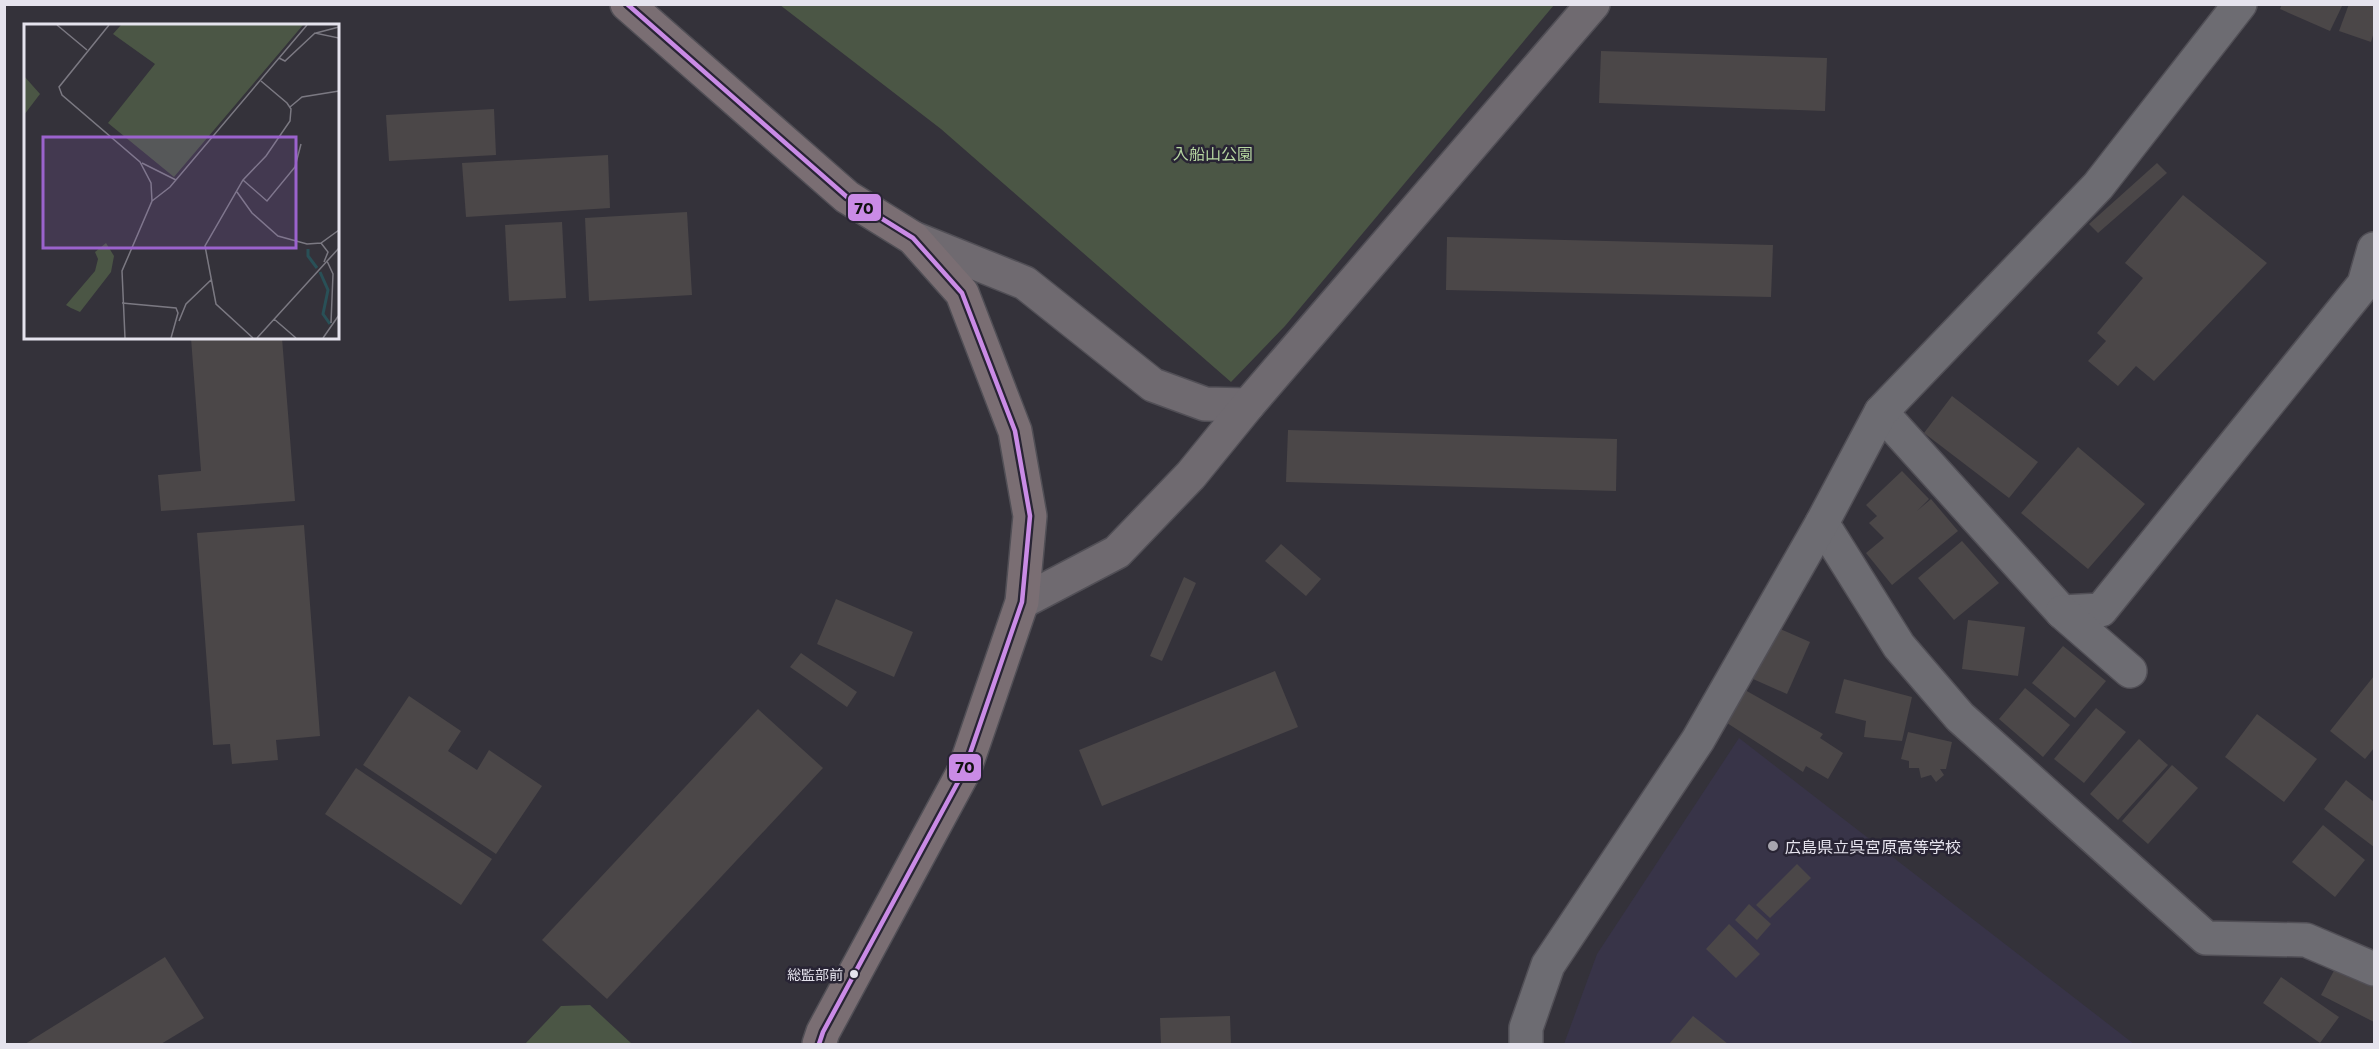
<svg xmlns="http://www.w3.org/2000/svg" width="2379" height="1049" font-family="Commissioner,'Noto Sans JP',sans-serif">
<rect width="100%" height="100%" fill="#34323a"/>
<path fill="#383448" d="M1739,738L2134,1044H1564L1597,954Z"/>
<g fill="#4b5645">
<path d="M780,5H1554L1285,326L1231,382L941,129Z"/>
<path d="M590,1005L632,1044H525L561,1006Z"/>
</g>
<g fill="#4b4748">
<path d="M2282,4H2343L2330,31L2280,9Z"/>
<path d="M2349,4H2374V32L2371,42L2339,31Z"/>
<path d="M1601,51L1827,58L1825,111L1599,103Z"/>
<path d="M494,109L496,155L389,161L386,115Z"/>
<path d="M608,155L610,208L466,217L462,163Z"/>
<path d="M2157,163L2167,173L2098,233L2089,224Z"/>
<path d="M2183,195L2267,263L2154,381L2136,366L2118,386L2088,361L2106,341L2097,333L2143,278L2125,263Z"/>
<path d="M687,212L692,295L589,301L585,218Z"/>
<path d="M562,222L566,298L509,301L505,225Z"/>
<path d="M1447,237L1773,245L1771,297L1446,290Z"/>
<path d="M191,338H282L295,501L161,511L158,475L201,471Z"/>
<path d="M1952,396L2038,462L2009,498L1924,433Z"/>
<path d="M1288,430L1617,439L1616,491L1286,482Z"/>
<path d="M2078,447L2145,504L2088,569L2021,513Z"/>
<path d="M1902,471L1929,499L1917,511L1931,499L1958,531L1892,585L1866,553L1884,538L1869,523L1877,516L1866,505Z"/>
<path d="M304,525L320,736L276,740L278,760L232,764L230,744L213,745L197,533Z"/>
<path d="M1962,541L1999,583L1954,620L1918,578Z"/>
<path d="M1281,544L1321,579L1306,596L1265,561Z"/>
<path d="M1184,577L1196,583L1162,661L1150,656Z"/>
<path d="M836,599L913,632L894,677L817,644Z"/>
<path d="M1968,620L2025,627L2018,676L1962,669Z"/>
<path d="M1776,627L1810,642L1787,694L1753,679Z"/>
<path d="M2063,646L2106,681L2075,718L2032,683Z"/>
<path d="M801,653L857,692L847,707L790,667Z"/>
<path d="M1275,671L1298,727L1102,806L1079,750Z"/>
<path d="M2374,676V748L2365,759L2330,731Z"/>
<path d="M1844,679L1912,697L1902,741L1864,737L1866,721L1835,713Z"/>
<path d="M2025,688L2070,725L2043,757L1999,719Z"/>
<path d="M1745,690L1823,734L1820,738L1843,753L1828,779L1806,766L1803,772L1727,723Z"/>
<path d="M409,696L461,731L448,751L477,770L489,750L542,786L496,854L363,765Z"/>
<path d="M2096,708L2126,732L2084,783L2054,759Z"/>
<path d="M758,709L823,768L607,999L542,940Z"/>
<path d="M2257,714L2317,759L2284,802L2225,757Z"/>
<path d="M1908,732L1952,742L1946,769H1940L1944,775L1936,782L1931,775L1921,778L1919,768H1909V761L1901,759Z"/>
<path d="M2139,739L2168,765L2118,820L2090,794Z"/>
<path d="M2172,765L2198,788L2148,844L2122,821Z"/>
<path d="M356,768L492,859L461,905L325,814Z"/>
<path d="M2346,780L2374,802V847L2324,809Z"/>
<path d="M2323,825L2365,860L2335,897L2292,862Z"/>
<path d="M1797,864L1811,878L1770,918L1756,905Z"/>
<path d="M1749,904L1771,924L1757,940L1735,920Z"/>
<path d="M1729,924L1760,954L1736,978L1706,949Z"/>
<path d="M165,957L204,1018L161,1044H25Z"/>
<path d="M2338,963L2374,981V1022L2321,995Z"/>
<path d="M2281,977L2339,1017L2320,1043L2263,1003Z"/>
<path d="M1230,1016L1231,1044H1161L1160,1018Z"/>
<path d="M1693,1016L1728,1044H1669Z"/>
</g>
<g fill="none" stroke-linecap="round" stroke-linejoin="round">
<defs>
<g id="street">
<path d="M1881,412L2062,612L2101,610L2364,284L2374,249"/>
<path d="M1822,523L1899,646L1960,717L2206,938L2306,940L2374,969"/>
<path d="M2062,612L2130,671"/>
<path d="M1526,1044V1028L1548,965L1698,740L1822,523L1881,412L2098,186L2240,4"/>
</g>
<g id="secondary">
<path d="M913,238L1025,283L1153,385L1205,404L1248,405"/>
<path d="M1022,602L1117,552L1191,475L1248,405L1593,4"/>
</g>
<path id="highway" d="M627,4L847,197L913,238L962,293L1015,431L1030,516L1022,602L964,771L823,1032L819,1044"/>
</defs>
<use href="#street" stroke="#514f56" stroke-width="36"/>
<use href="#secondary" stroke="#514f56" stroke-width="36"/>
<use href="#highway" stroke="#514f56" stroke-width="36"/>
<use href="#street" stroke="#6d6c72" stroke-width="33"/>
<use href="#secondary" stroke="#6f6a70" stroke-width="33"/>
<use href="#highway" stroke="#7a6e73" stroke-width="33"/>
<defs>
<path id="bus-1" d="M627,4L847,197L913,238L962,293L1015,431L1030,516L1022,602L964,771L823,1032L819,1044"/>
</defs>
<use href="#bus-1" stroke="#282434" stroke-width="9"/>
<use href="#bus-1" stroke="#ca8be6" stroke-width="4.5"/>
</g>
<circle fill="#a7a5ae" stroke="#282434" stroke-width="2" cx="1773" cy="846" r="6"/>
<circle fill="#e5e3ed" stroke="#282434" stroke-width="2" cx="854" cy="974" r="5"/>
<g text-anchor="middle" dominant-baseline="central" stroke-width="5" stroke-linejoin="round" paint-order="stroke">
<g font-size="14" fill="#e5e3ed" stroke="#282434" text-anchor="end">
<text x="843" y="974">総監部前</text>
</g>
<g font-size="16" fill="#b6d6a1" stroke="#282434">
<text x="1213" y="153">入船山公園</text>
</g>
<g font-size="16" fill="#e5e3ed" stroke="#282434" text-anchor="start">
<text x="1785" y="846">広島県立呉宮原高等学校</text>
</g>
</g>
<g transform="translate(24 24)">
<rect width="315" height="315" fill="#34323a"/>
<path d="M97,1H279L150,153L84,99L131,40L89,10ZM0,52L16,70L0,91ZM82,219L90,232L87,248L56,288L47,284L42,281L71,247L74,235L71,228Z" fill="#4b5645"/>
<path fill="none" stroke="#295057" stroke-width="3" d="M284,225V232L293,244M296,248L304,266L299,290L306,300"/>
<path fill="none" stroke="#7b7982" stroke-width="1.5" d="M33,1L63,26M85,1L35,63L38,71L116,138L127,159L128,177L98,247L101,314M292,9L315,3M255,34L261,37L291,9L315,14V32M266,83L278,73L315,67M118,139L152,156M219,156L243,177L271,143L277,120M213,168L228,189L254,212L283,220L297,219L315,206M128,177L146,163L283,1M297,219L304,228L300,238M303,237L309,250L307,299M98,279L152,284L154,289L147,314M250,295L272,314M155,297L162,280L188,255M229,314L192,280L181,222L219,156L242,132L266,97L267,85L263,79L237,57M233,314L315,224M299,314L315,291"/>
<path fill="#9b63cd" fill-opacity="0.15" stroke="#9b63cd" stroke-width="3" d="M19,113H272V224H19Z"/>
<rect width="315" height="315" fill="none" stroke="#e5e3ed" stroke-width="3"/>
</g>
<g stroke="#282434" stroke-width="2">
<rect x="847" y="193" width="35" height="29" rx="6" fill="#ca8be6"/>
<rect x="948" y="753" width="34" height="29" rx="6" fill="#ca8be6"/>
</g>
<g font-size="16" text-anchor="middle" font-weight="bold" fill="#111">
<text x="864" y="214">70</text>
<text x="965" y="773">70</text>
</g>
<rect width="2379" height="1049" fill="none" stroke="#e5e3ed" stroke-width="12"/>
</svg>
